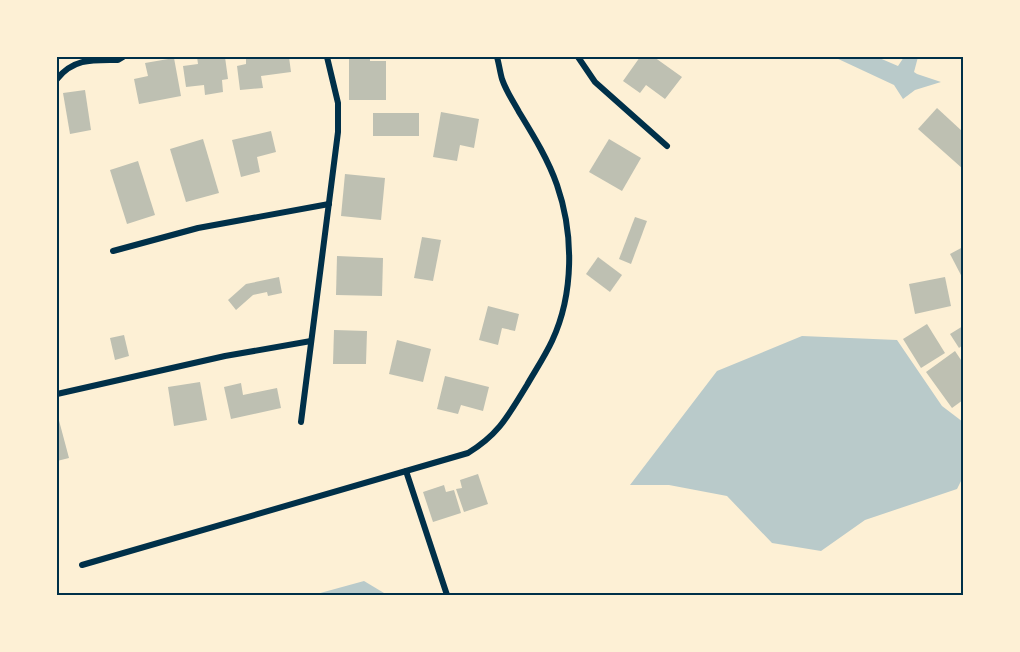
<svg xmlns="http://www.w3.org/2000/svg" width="1020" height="652" font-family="'Source Sans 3',sans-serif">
<rect width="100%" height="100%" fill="#fdf0d5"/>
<g fill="#b9caca">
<path d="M834,57H877L898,66L904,57H918L914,72L917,74L941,82L915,90L903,99L894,85Z"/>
<path d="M802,336L897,340L942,406L963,422V477L957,489L865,520L821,551L772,543L727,496L669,485H630L717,371Z"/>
<path d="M364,581L384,593L385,595H313Z"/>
</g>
<g fill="#bec0b2">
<path d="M197,57H225L228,79L222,80L223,92L205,95L204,85L186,87L183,66L198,64Z"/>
<path d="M246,57H289L291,72L261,76L263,88L240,90L237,66L246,64Z"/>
<path d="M349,57H370V61H386V100H349Z"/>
<path d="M640,57H654L682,77L665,99L646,85L640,93L623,81Z"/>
<path d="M174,58L181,96L139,104L134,79L148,76L145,63Z"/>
<path d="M85,90L91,130L70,134L63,93Z"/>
<path d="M937,108L963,132V169L918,129Z"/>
<path d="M441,112L479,119L474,148L460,145L457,161L433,157Z"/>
<rect x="373" y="113" width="46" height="23"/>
<path d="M271,131L276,152L257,157L260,172L241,177L232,140Z"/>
<path d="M203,139L219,193L186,202L170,149Z"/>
<path d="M609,139L641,158L622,191L589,172Z"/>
<path d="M138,161L155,215L127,224L110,170Z"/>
<path d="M345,174L385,178L381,220L341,216Z"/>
<path d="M635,217L647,221L631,264L619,259Z"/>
<path d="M422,237L441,240L433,281L414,278Z"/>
<path d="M963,247V279L950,254Z"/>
<path d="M337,256L383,258L382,296L336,295Z"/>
<path d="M598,257L622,275L610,292L586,274Z"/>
<path d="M279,277L282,293L268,296L267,292L253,295L236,310L228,300L246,284Z"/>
<path d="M945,277L951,306L915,314L909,284Z"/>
<path d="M488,306L519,314L515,331L502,328L498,345L479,340Z"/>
<path d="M927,324L945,353L921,368L903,339Z"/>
<path d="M963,326V345L959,348L950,334Z"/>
<path d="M334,330L367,331L366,364H333Z"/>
<path d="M124,335L129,356L115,360L110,338Z"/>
<path d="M397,340L431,349L423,382L389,374Z"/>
<path d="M955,351L963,363V366L961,368L963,371V400L952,408L926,372Z"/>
<path d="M445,376L489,387L483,411L461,405L458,414L437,409Z"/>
<path d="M200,382L207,420L174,426L168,387Z"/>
<path d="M241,383L243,395L277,388L281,408L231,419L224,387Z"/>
<path d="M57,413L69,458L57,461Z"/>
<path d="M478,474L488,504L464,512L456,489L462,488L460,480Z"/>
<path d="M444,485L446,492L454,490L461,513L433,522L423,492Z"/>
</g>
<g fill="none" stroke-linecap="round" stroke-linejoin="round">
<g stroke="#003049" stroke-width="6">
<path d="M578,57L595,82L667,146"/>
<path d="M57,79C74,58 93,60 118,60L123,57"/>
<path d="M113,251L198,228L329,204"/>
<path d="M57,394L225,356L311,341"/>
<path d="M301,422L338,132V103L327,57"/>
<path d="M406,471L447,595"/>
<path d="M82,565L468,453C499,434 508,416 527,385C535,371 545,356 552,341C574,294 574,234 557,185C548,159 533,135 519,112C513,101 506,91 502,79C500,72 499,64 497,57"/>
</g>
</g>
<rect width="1020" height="652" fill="none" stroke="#fdf0d5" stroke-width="117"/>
<rect x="58" y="58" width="904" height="536" fill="none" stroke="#003049" stroke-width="2"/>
</svg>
